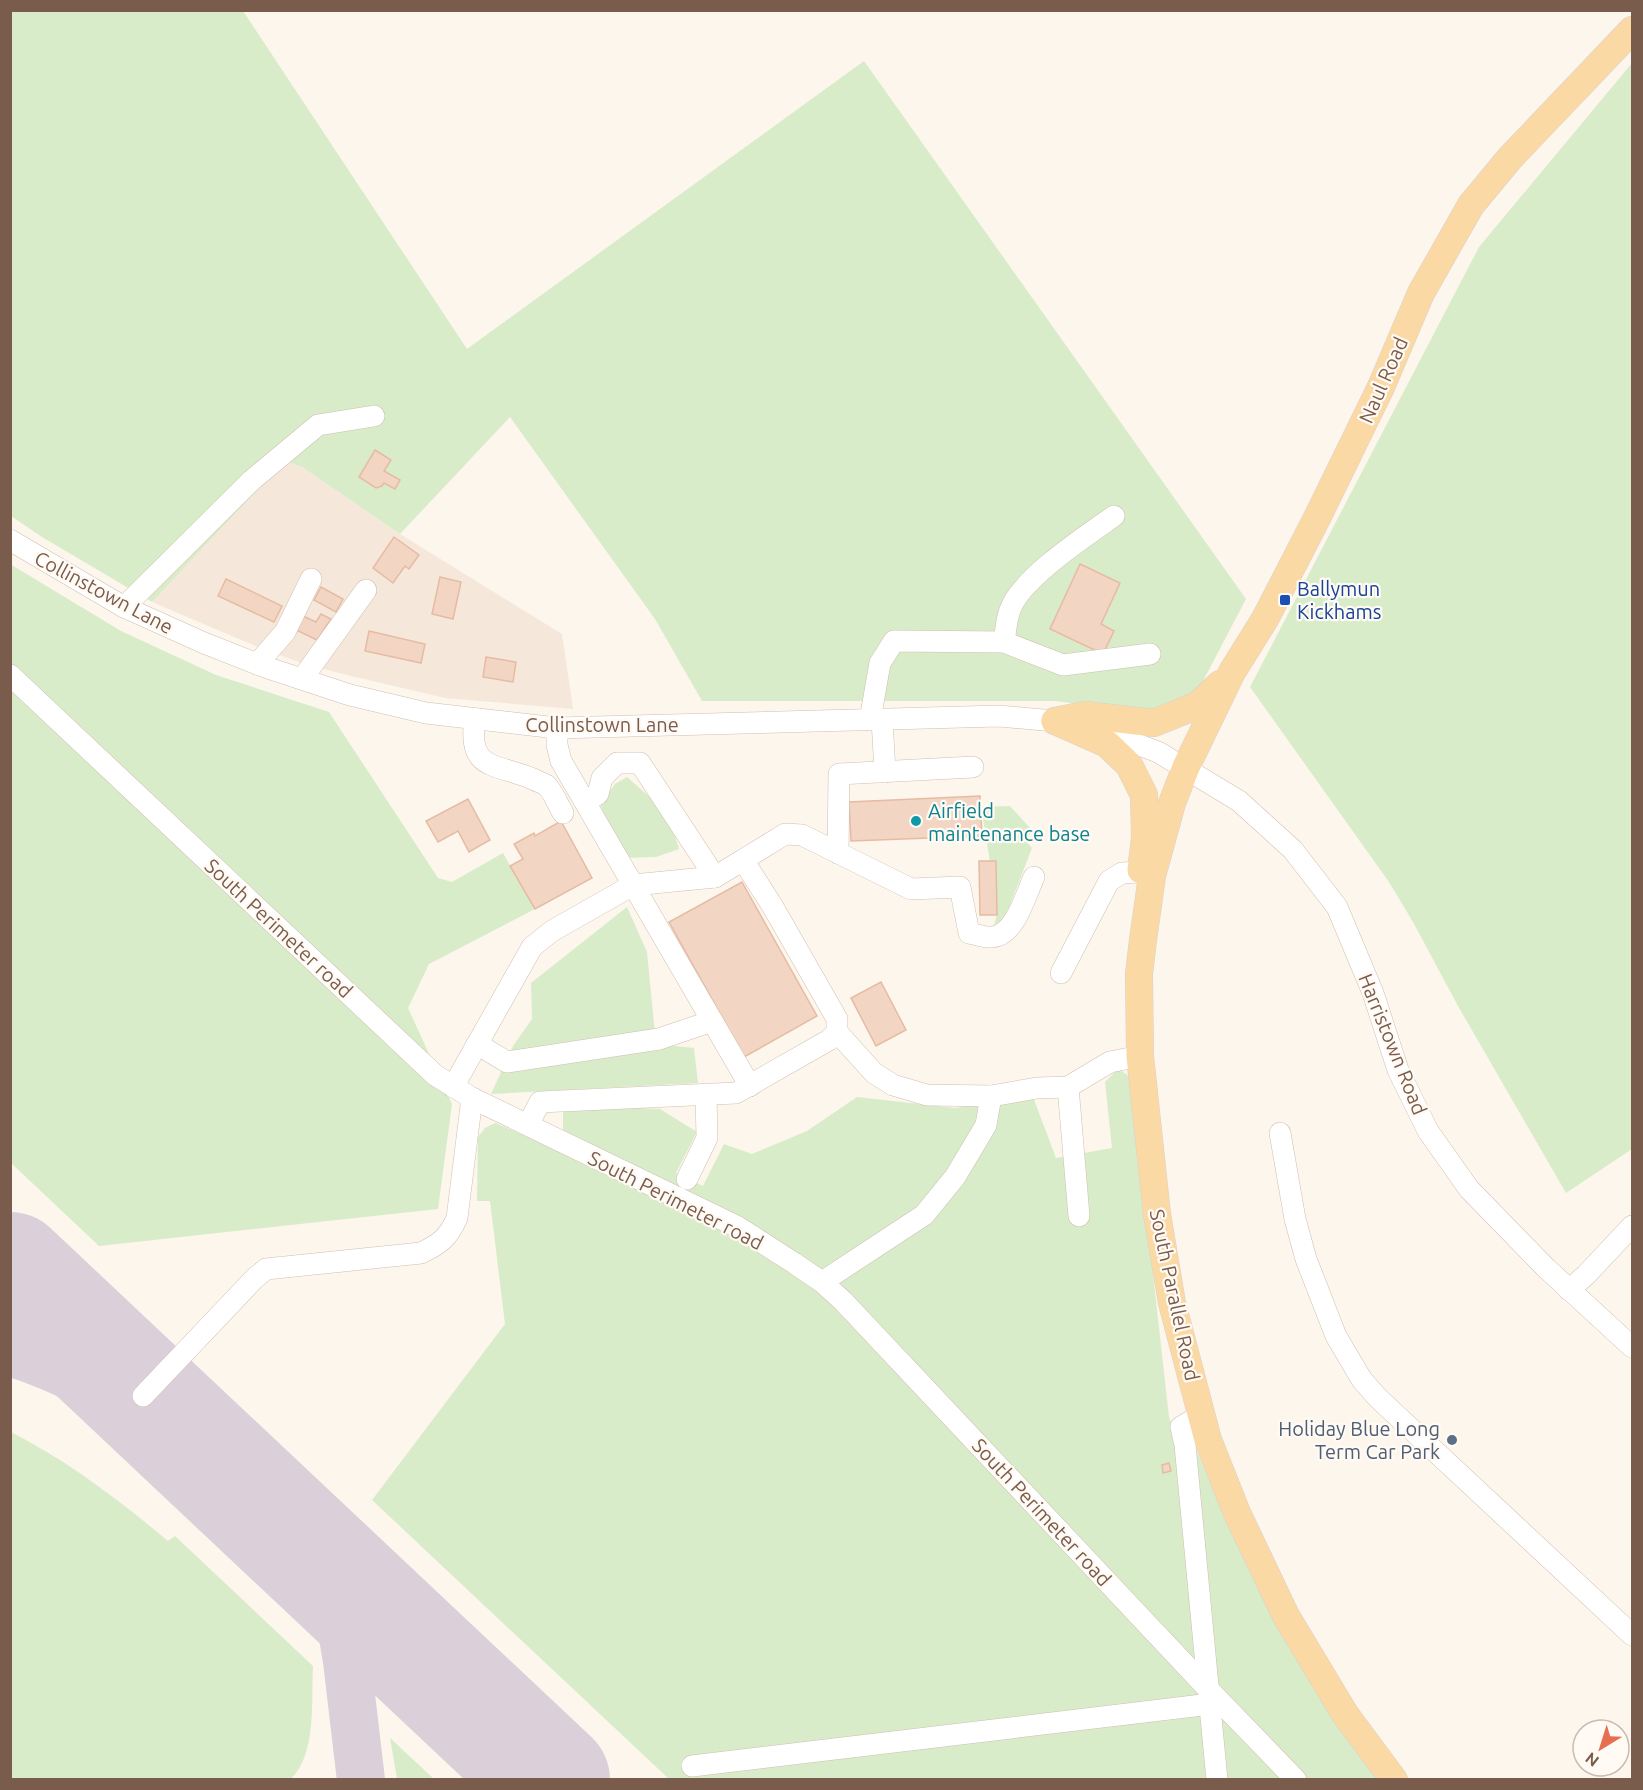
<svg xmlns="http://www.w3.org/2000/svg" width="1643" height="1790" font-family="Ubuntu,sans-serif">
<rect width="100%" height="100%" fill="#fdf6ec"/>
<path fill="#f5e8da" d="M285,461L302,467L400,534L562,634L573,709L445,698L347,675L301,663L253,645L152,602Z"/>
<g fill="#d8ecc9">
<path d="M11,11H243L467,349L864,61L1246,599L1202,683L1187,703L1157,717L1057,701H702L655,619L510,417L400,534L302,467L285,461L152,602L42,537L11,516Z"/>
<path d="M1632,63V1149L1566,1193L1458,1006L1413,922L1389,882L1250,687L1479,247Z"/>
<path d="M10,564L121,631L216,675L329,712L438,878L452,882L503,853L535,909L429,964L408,1008L452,1104L438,1209L99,1246L11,1163Z"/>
<path d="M627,777L653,800L672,826L679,849L656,857L622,858L600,804L615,784Z"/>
<path d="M1010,806L1033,831L1025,840L1032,848L1003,923L994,925L997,915L996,861H990L981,807Z"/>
<path d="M627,907L647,952L656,1044L694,1048L698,1083L491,1094L513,1046L532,1019L531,983Z"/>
<path d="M1118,1069L1131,1077L1169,1417L1179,1444L1194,1445L1258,1589L1360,1754L1381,1779H669L372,1500L505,1324L490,1201H477L478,1137L485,1128L495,1123L563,1151V1111L620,1107L660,1109L697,1132L676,1173L703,1186L724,1144L752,1154L807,1131L857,1097L955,1108L1033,1097L1056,1158L1112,1148L1105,1082Z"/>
<path d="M11,1432C68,1461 119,1500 168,1541L175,1536L313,1666C311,1701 317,1753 291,1779H11Z"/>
<path d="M390,1738L434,1779H397Z"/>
</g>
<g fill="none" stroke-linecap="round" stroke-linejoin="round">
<g stroke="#dbcfda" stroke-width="48">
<path d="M10,1352C77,1373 136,1410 196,1445"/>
<path d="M281,1526L322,1578L333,1598L339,1613L347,1661L361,1780"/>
</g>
<path stroke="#dbcfda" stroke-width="118" d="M10,1271L551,1780"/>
</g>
<g fill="#f3d5c3" stroke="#e6bba3" stroke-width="1.5">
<path d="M375,450L391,460L384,471L400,480L395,489L384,483L382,486L376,488L359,477Z"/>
<path d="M394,537L419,555L409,569L405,566L393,583L373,568Z"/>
<path d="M1080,564L1120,583L1101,624L1114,631L1103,654L1050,629Z"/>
<path d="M440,577L461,582L453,619L432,614Z"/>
<path d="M226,579L282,606L274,622L218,596Z"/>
<path d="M321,587L343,599L336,612L314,600Z"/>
<path d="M321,614L331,619L317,640L296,630L303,616L316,622Z"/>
<path d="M369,631L425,644L421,663L365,651Z"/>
<path d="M486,657L516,662L513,682L483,677Z"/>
<path d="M980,796L982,836L851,841L849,802Z"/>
<path d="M468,799L490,840L469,852L458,831L438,842L426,821Z"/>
<path d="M561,821L592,878L535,909L510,866L523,859L514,844L534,833L535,836Z"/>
<path d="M979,861H996L997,915H980Z"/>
<path d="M742,882L817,1016L744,1057L669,922Z"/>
<path d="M881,982L906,1030L876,1046L851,998Z"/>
<path d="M1169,1463L1171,1471L1163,1473L1162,1465Z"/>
</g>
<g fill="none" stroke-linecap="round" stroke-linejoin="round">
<defs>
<g id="minor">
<path d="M10,540L124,607L204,643L265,667L350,695L426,713L557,728L999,716L1055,721L1115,736L1158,752L1239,801L1293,850L1337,907L1373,993L1398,1070L1428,1131L1469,1189L1546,1268L1632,1347"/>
<path d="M124,607L252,480L318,425L374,416"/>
<path d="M1004,642C1006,631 1006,620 1010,610C1020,579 1087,535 1114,516"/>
<path d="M257,664L285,632L311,579"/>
<path d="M10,675L435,1075L472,1098L738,1227L794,1263L822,1282L843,1301L1210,1691L1296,1780"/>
<path d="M302,679L366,590"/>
<path d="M475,719C467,771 495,763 533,779C536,781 543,783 546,785C553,791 558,805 563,813"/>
<path d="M882,719L885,772"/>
<path d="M870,720L880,663L894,641L1004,642L1063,665L1150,654"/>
<path d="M557,728V745L561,761L750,1086"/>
<path d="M585,802L598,794L602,778L617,763H640L715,877"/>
<path d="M838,853L839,774L973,767"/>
<path d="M1061,973L1109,881L1122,873L1140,872"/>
<path d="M837,1032L874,1073L893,1085L927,1095L991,1096L1037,1088L1068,1087L1110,1062L1140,1056"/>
<path d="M477,1044L507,1062L659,1039L712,1021"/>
<path d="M453,1087L532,947L552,931L633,885L715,877L743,860"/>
<path d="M1068,1087L1079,1216"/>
<path d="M530,1126L531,1119L540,1102L736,1093L829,1040L837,1032V1019L773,907L743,860L785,834L802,835L911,889L960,887L969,933C976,934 985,938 992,937C1015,936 1026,894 1034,877"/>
<path d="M1280,1133L1295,1219L1306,1259L1336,1336L1362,1380L1378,1398L1632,1635"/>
<path d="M687,1179L707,1138L706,1095"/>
<path d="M822,1282L924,1215L955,1177L986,1125L991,1096"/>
<path d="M1569,1290L1586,1275L1632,1226"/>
<path d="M143,1396L255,1278L266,1269L421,1253C440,1244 448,1238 457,1218L472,1098"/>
<path d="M1201,1415L1181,1427L1185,1445L1217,1780"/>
<path d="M692,1766L1211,1704"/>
</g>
<g id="major">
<path d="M1055,721L1107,744L1129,765L1144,795L1145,838L1141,870"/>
<path d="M1055,721L1085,715L1154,723L1198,705L1220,684"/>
<path d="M1394,1780L1345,1714L1286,1616L1237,1513L1208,1440L1172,1303L1157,1214L1140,1056L1139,974L1143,940L1152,876L1172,803L1186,767L1232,672L1265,619L1319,514L1381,387L1421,293L1471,205L1510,158L1632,30"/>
</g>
</defs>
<use href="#minor" stroke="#d1beb0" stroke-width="22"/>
<use href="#major" stroke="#dad1cd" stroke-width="28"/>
<use href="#minor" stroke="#fff" stroke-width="21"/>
<use href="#major" stroke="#fbd9a5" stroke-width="27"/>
</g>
<rect fill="#1a4fb4" stroke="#fffaf3" stroke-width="2" x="1279" y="594" width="12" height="12" rx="3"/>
<circle fill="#0f9aa8" stroke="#fffaf3" stroke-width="2" cx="916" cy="821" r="6"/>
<circle fill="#5c6f8a" stroke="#fffaf3" stroke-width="2" cx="1452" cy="1440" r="6"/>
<g text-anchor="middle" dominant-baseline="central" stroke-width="4.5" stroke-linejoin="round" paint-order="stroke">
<g font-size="20" fill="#7a5c4d" stroke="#fffaf3">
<text transform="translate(1383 380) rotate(-66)">Naul Road</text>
<text transform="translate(104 592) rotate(28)">Collinstown Lane</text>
<text x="602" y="724">Collinstown Lane</text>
<text transform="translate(279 928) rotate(43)">South Perimeter road</text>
<text transform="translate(1393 1044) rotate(68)">Harristown Road</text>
<text transform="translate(676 1200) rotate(27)">South Perimeter road</text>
<text transform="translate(1175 1295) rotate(78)">South Parallel Road</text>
<text transform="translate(1042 1512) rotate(47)">South Perimeter road</text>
</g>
<g font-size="20" fill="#164399" stroke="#fffaf3" text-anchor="start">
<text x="1297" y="588">Ballymun<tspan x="1297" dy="23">Kickhams</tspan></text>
</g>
<g font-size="20" fill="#0d838f" stroke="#fffaf3" text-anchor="start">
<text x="928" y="810">Airfield<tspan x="928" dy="23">maintenance base</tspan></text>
</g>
<g font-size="20" fill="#4e5e75" stroke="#fffaf3" text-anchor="end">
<text x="1440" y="1428">Holiday Blue Long<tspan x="1440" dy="23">Term Car Park</tspan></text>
</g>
</g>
<rect width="1643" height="1790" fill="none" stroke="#7a5c4d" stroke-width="24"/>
<g transform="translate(1601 1748) rotate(218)"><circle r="28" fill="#fffaf3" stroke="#cabbb1" stroke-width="1.5"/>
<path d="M0-4.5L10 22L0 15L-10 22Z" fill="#e76f51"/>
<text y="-9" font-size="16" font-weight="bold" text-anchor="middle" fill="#7a5c4d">N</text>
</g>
</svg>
